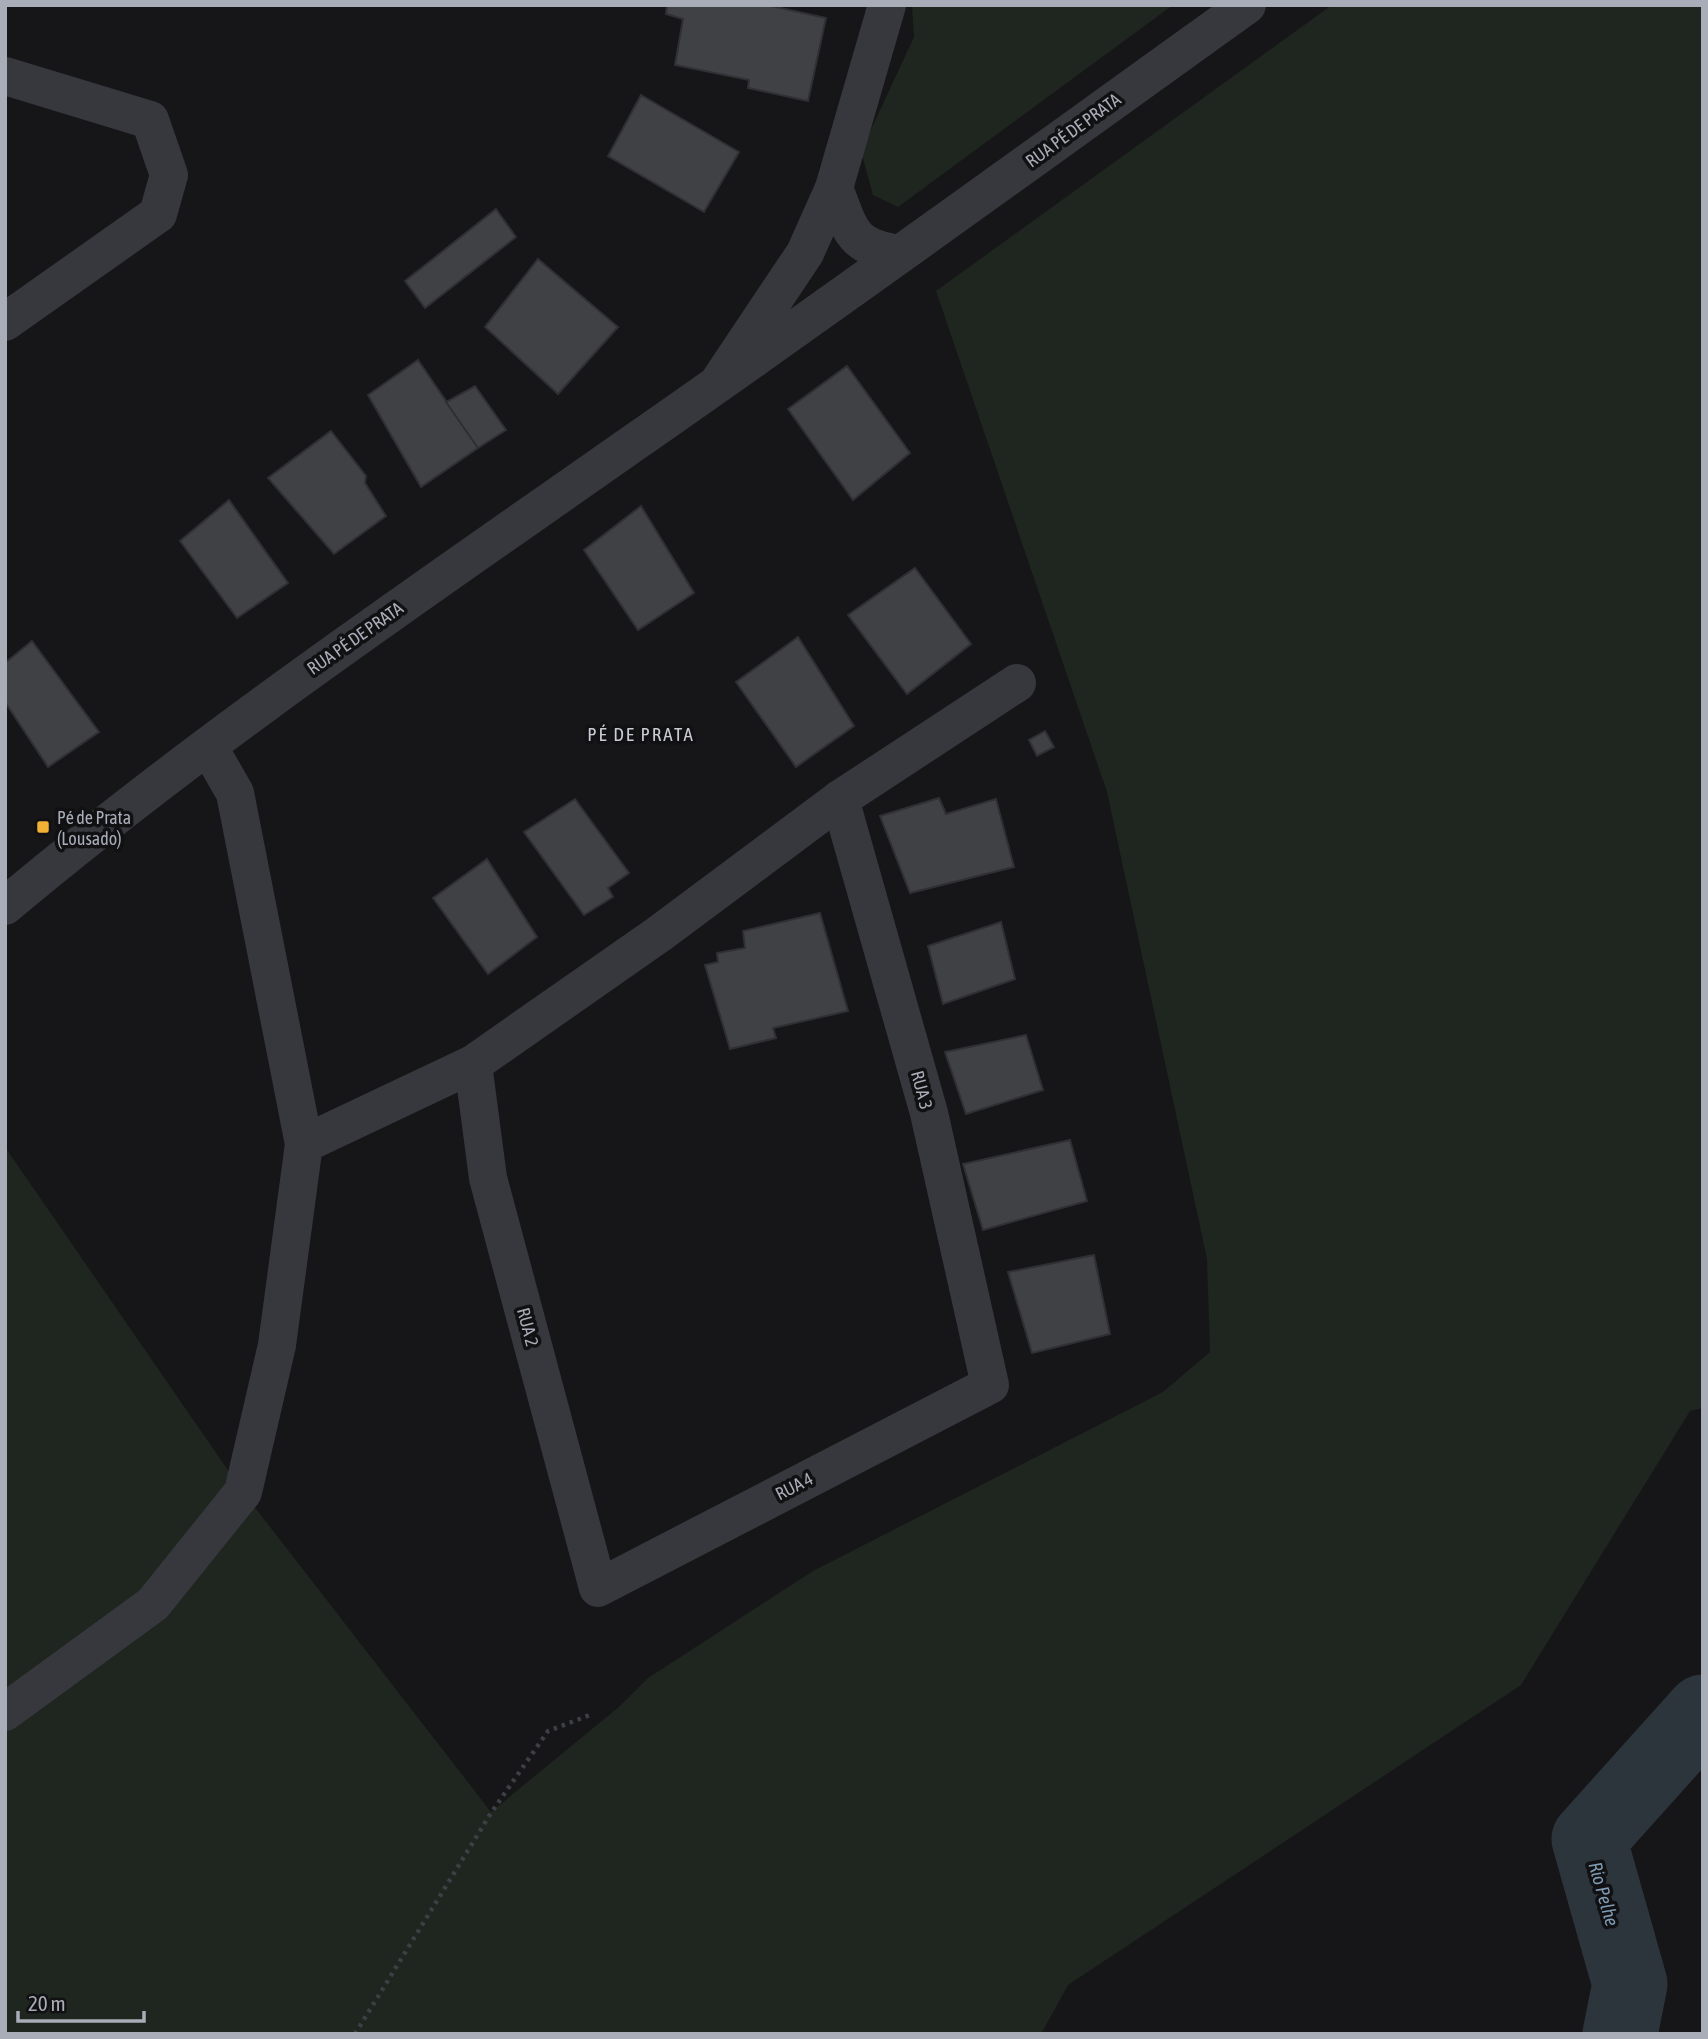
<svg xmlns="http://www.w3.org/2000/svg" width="1708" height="2039" font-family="'Asap Condensed',sans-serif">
<rect width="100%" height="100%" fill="#161618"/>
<g fill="#1e261f">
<path d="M912,5H1173L898,207L873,195L861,151L914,37Z"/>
<path d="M1332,5H1703V1408L1690,1411L1521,1685L1068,1985L1041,2034H5V1147L243,1492L491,1812L620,1706L648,1678L813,1571L1163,1392L1210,1352L1207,1259L1107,792L936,291Z"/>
</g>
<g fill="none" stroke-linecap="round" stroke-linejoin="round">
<path stroke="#2c353c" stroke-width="75" d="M1620,2034L1630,1984L1589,1839L1703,1712"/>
</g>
<g fill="#404145" stroke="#303034" stroke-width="2">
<path d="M667,5H767L826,18L808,101L748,88L749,80L675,65L683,19L666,14Z"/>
<path d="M641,95L739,152L704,212L608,156Z"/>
<path d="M496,209L516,237L425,308L405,281Z"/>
<path d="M538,259L618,327L558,394L485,327Z"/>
<path d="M418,360L478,448L421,487L368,395Z"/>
<path d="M847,366L910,453L853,500L788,409Z"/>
<path d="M475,386L506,430L478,448L446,402Z"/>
<path d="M331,431L366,476L365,483L386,516L334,554L268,478Z"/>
<path d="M229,500L288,583L237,618L180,541Z"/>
<path d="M641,506L694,593L638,630L584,550Z"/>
<path d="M915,568L971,644L907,694L848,615Z"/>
<path d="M798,637L854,726L796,767L736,682Z"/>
<path d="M32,641L99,732L48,767L5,702V663Z"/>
<path d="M1045,731L1054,747L1037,756L1029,740Z"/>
<path d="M939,798L946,814L996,799L1014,867L910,893L880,816Z"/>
<path d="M575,799L629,873L608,888L613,897L584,915L524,832Z"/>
<path d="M487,859L537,937L488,974L433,898Z"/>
<path d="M820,913L848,1011L773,1028L776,1038L730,1049L705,965L718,962L717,953L745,948L743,931Z"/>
<path d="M1001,922L1015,979L943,1004L928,946Z"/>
<path d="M1026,1035L1043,1090L966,1114L945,1052Z"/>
<path d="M1070,1140L1087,1201L983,1230L963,1164Z"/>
<path d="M1094,1255L1110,1334L1032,1353L1008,1272Z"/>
</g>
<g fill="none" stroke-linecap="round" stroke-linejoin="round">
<path stroke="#3d3f44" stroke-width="4.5" stroke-dasharray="3.5 5" stroke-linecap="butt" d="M355,2034L491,1813L548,1731L590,1715"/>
<g stroke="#37383d" stroke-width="38">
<path d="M5,76L150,120L169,175L158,214L5,322"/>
<path d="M834,188C851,231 850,246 899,254"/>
<path d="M720,380L805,253L834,188L887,5"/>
<path d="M473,1064L488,1178L598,1588L990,1385L929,1113L840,799"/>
<path d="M304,1144L473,1064L659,934L840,799L1017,683"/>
<path d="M5,1712L153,1604L243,1492L277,1345L304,1144L235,793L208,746"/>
</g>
<path stroke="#37383d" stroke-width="38" d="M5,906C204,739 420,593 632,444C839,300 1042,152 1247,5"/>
</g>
<rect fill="#f2b134" stroke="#111113" stroke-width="2.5" x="36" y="820" width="14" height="14" rx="3.5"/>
<g text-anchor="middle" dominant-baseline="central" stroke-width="7" stroke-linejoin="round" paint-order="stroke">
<g font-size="18" fill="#a8adb8" stroke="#111113">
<text transform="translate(1073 130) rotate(-36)">RUA PÉ DE PRATA</text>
<text transform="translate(355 638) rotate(-35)">RUA PÉ DE PRATA</text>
<text transform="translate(922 1090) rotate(75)">RUA 3</text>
<text transform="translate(528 1327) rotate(75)">RUA 2</text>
<text transform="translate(794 1486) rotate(-27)">RUA 4</text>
</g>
<g font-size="18" fill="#a8adb8" stroke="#111113" text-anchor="start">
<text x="57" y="817">Pé de Prata<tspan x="57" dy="21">(Lousado)</tspan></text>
</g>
<g font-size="19" letter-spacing="2" fill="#c9ccd4" stroke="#111113">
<text x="641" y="734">PÉ DE PRATA</text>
</g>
<g font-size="19" font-style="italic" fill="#7f9bb3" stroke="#111113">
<text transform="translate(1604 1894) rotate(74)">Rio Pelhe</text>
</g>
</g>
<rect width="1708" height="2039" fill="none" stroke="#a8adb8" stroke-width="14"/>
<path d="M18 2011v10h126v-10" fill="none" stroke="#a8adb8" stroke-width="3.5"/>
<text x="28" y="2011" font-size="21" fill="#a8adb8" stroke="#111113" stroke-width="5" paint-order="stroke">20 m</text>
</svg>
